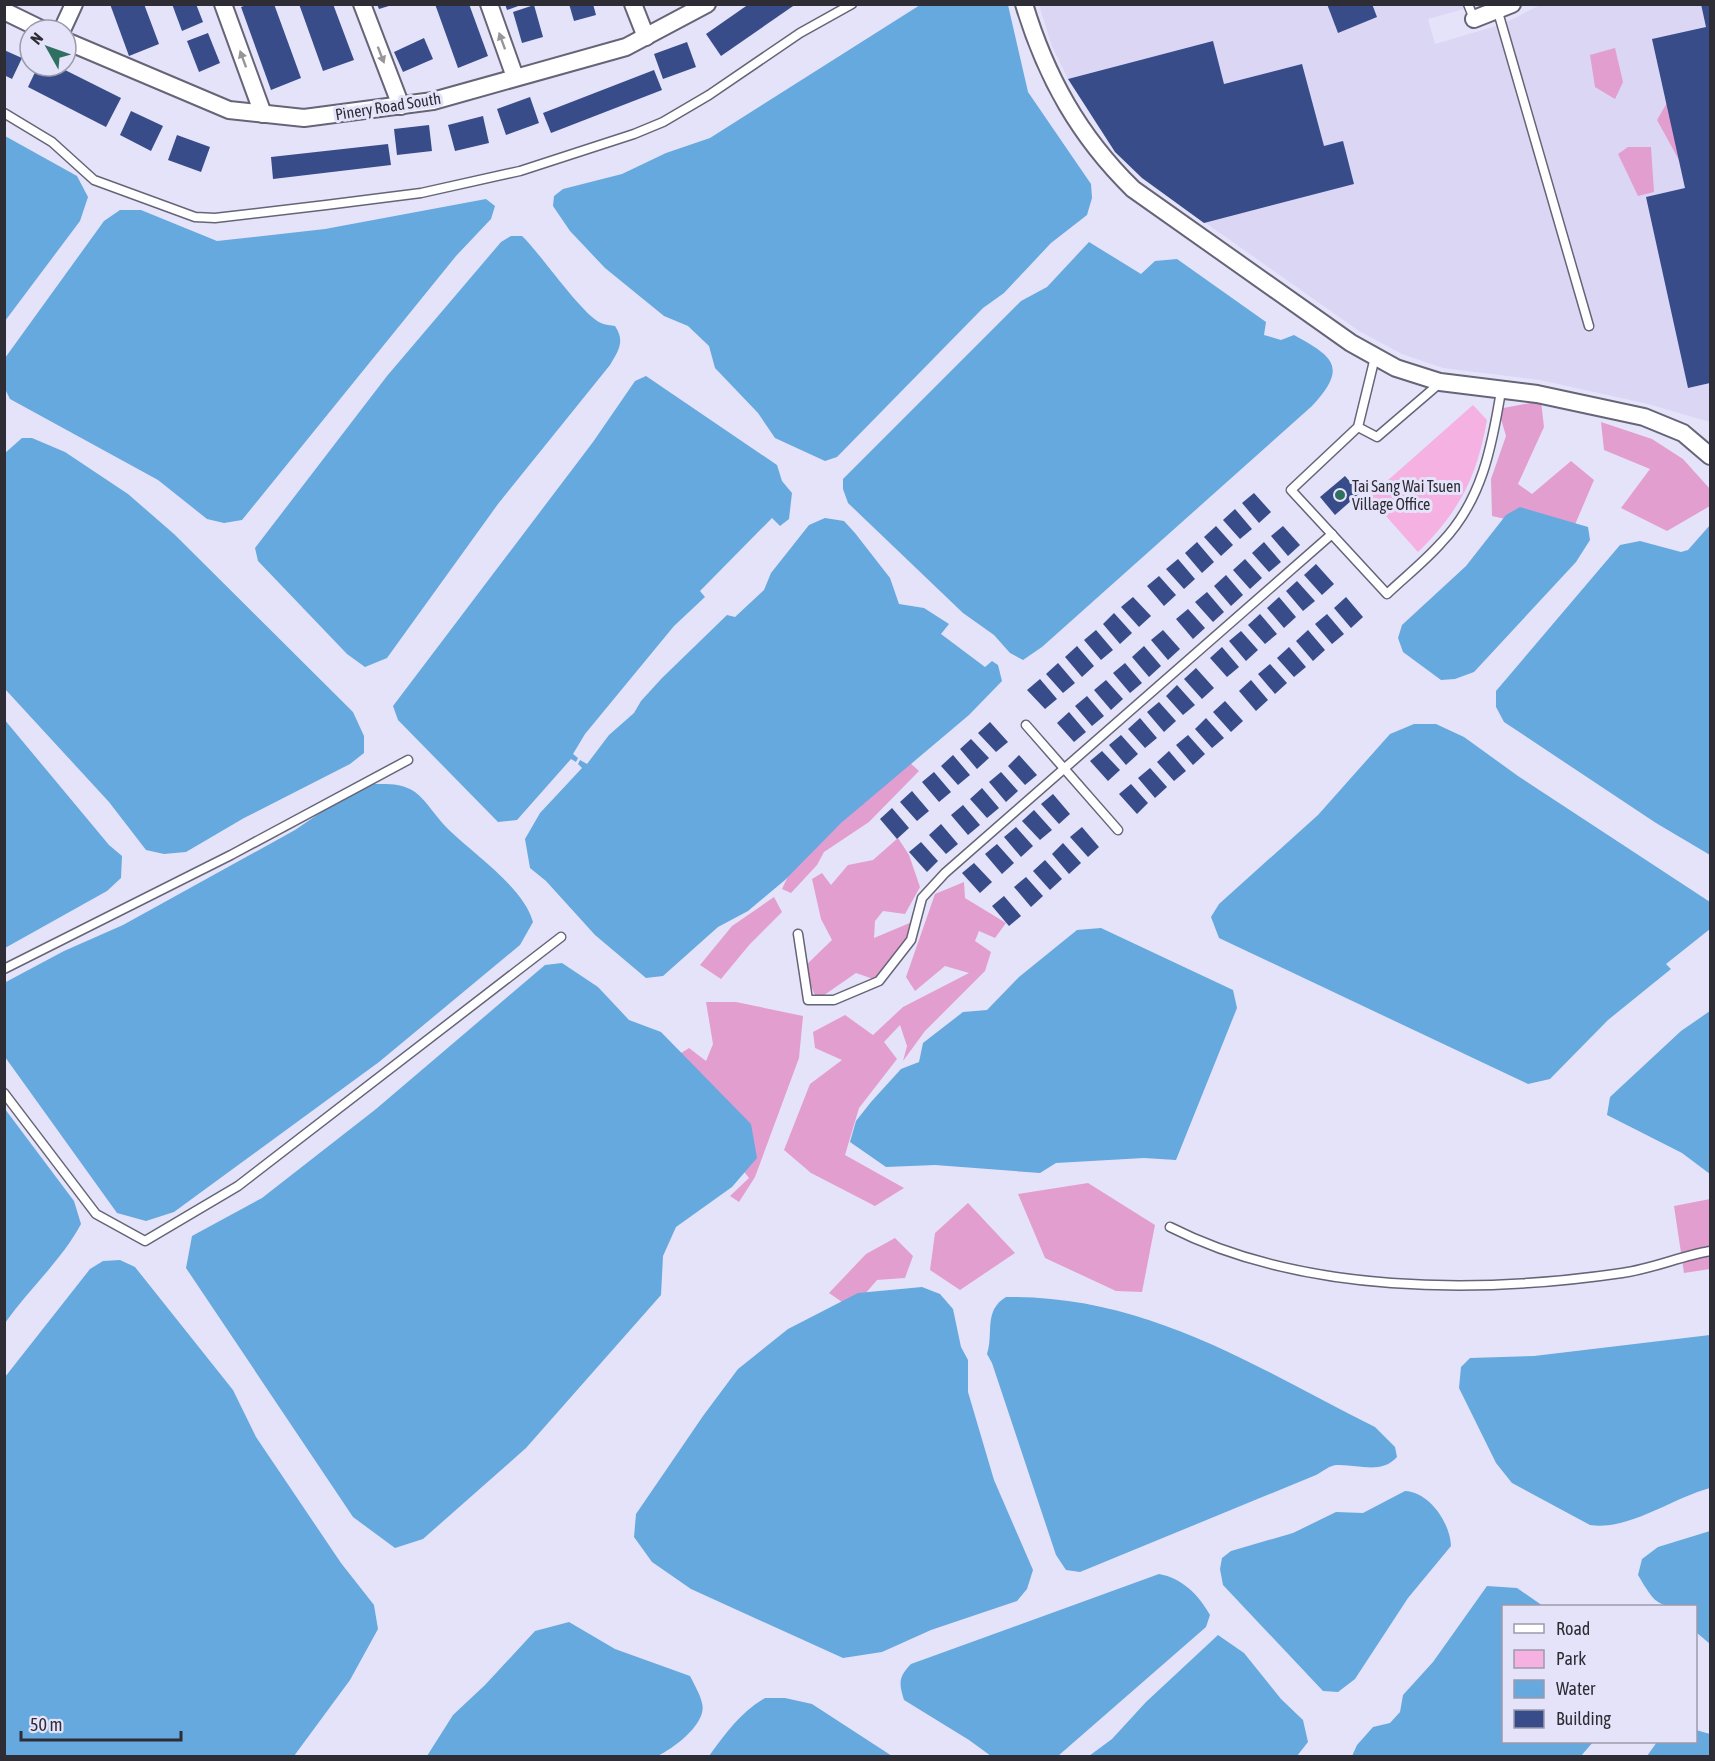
<svg xmlns="http://www.w3.org/2000/svg" width="1715" height="1761" font-family="'Asap Condensed',sans-serif">
<rect width="100%" height="100%" fill="#e5e3f9"/>
<path fill="#dad6f4" d="M1039,5H1478L1428,19L1435,44L1503,24L1540,5H1710V422L1648,404L1540,380L1443,368L1402,354L1359,331L1142,178L1068,79L1052,46Z"/>
<path fill="#f4b1e1" d="M1473,405L1487,420C1477,477 1459,512 1418,552L1369,497Z"/>
<g fill="#e39ed0">
<path d="M1615,48L1623,82L1615,99L1595,87L1590,55Z"/>
<path d="M1671,96L1679,160L1657,120Z"/>
<path d="M1628,147H1651L1654,192L1638,196L1618,154Z"/>
<path d="M1541,401L1544,427L1518,484L1532,494L1571,461L1594,480L1571,534L1492,516L1491,479L1506,436L1498,409Z"/>
<path d="M1601,422L1652,439L1683,459L1710,489V506L1667,531L1621,508L1650,469L1604,450Z"/>
<path d="M907,760L919,771L869,822L824,852L817,865L791,893L782,889L796,859Z"/>
<path d="M898,838L909,855L920,887L905,914L883,911L875,921L874,938L912,922L905,948L879,981L856,973L817,1000L803,968L832,940L821,919L812,879L822,873L831,885L848,865L873,860Z"/>
<path d="M964,882L965,898L1006,923L995,938L979,931L975,941L991,952L985,971L925,1031L903,1061L907,1046L900,1025L884,1042L897,1059L859,1108L845,1155L904,1188L875,1206L811,1173L784,1150L810,1084L842,1060L815,1048L813,1032L845,1015L873,1035L903,1007L969,973L945,966L915,991L906,977L935,894Z"/>
<path d="M774,897L782,912L750,944L721,979L700,965L732,926Z"/>
<path d="M706,1002H736L803,1016L799,1058L755,1177L739,1202L730,1196L749,1178L734,1159L673,1058L689,1048L706,1061L713,1044Z"/>
<path d="M1088,1183L1155,1225L1142,1292L1116,1291L1045,1258L1018,1194Z"/>
<path d="M1710,1199V1269L1684,1273L1674,1206Z"/>
<path d="M968,1203L1015,1253L960,1290L930,1270L935,1233Z"/>
<path d="M895,1238L913,1256L905,1278L877,1280L852,1309L829,1293L866,1254Z"/>
</g>
<g fill="#66a9de">
<path d="M920,5H1008L1028,92L1091,184L1092,198L1087,215L1051,243L1004,293L983,308L837,457L825,461L775,438L758,413L715,368L709,346L688,326L664,316L605,268L570,231L553,206L554,196L563,189L622,174L666,153L710,138Z"/>
<path d="M5,136L77,176L88,197L80,221L5,321Z"/>
<path d="M486,199L495,206L491,219L456,256L242,520L224,523L207,519L158,480L10,399L5,389V358L104,221L120,210H141L217,241L325,229Z"/>
<path d="M511,236H522C541,254 582,315 601,323C605,325 611,325 615,326C625,341 619,350 610,365L498,504L387,658L365,667L347,654L258,561L255,548L387,376L501,242Z"/>
<path d="M1089,242L1141,274L1155,261L1177,259L1266,322L1264,335L1281,340L1294,335C1334,357 1348,367 1312,406L1042,647L1023,660L1010,653L994,635L963,613L848,503L843,489V479L1021,301L1047,287Z"/>
<path d="M646,376L777,465L782,481L792,493L789,519L780,526L772,518L700,591L705,597L674,626L585,734L573,754L578,758L576,762L571,759L517,820L498,822L398,720L393,706L593,442L635,381Z"/>
<path d="M22,438H32L65,452L128,494L174,534L353,712L364,736V753L350,764L244,818L186,852L164,854L146,850L109,802L5,689V453Z"/>
<path d="M1520,507L1588,527L1590,540L1576,562L1474,672L1455,679L1441,680L1403,652L1398,638L1402,625L1466,566L1506,515Z"/>
<path d="M825,518L844,521L855,533L890,578L899,604L924,608L949,624L941,634L985,667L992,661L998,665L1002,681L969,715L841,823L785,880L748,911L718,927L663,976L646,978L595,935L546,881L530,868L525,839L540,813L582,768L578,764L580,760L587,764L609,735L634,713L641,701L662,678L727,615L735,617L764,590L771,573L809,525Z"/>
<path d="M1710,525V855L1656,823L1504,722L1496,707V691L1620,545L1640,541L1681,552L1688,550Z"/>
<path d="M4,719L109,845L122,856L121,878L107,891L5,948Z"/>
<path d="M1414,724H1436L1464,737L1518,776L1710,902V929L1666,964L1671,969L1608,1020L1550,1079L1528,1084L1219,938L1211,917L1219,904L1318,815L1390,734Z"/>
<path d="M374,784C388,784 402,783 415,792C428,802 437,819 449,830C475,855 524,888 533,922L520,945L379,1062L174,1212L146,1221L117,1213L5,1057L4,983L64,951L123,925L295,830L339,800Z"/>
<path d="M1101,928L1233,990L1237,1008L1176,1160L1144,1158L1056,1163L1040,1173L935,1165L886,1167L850,1142L856,1121L871,1102L901,1069L919,1062L923,1043L963,1012L987,1010L1019,977L1077,930Z"/>
<path d="M562,963L598,987L629,1020L661,1032L751,1124L757,1158L732,1187L676,1227L663,1256L661,1295L526,1448L423,1539L395,1548L353,1517L186,1268L192,1236L262,1198L376,1109L545,965Z"/>
<path d="M1710,1011V1174L1682,1153L1607,1115L1610,1097L1681,1031Z"/>
<path d="M5,1109L74,1201L81,1224C61,1261 29,1289 5,1323Z"/>
<path d="M120,1260L135,1267L233,1390L256,1437L341,1563L374,1605L378,1629L350,1680L294,1756H5V1377L90,1269L103,1261Z"/>
<path d="M922,1287L940,1294L953,1309L961,1347L968,1360V1392L994,1480L1033,1570L1027,1589L1017,1601L931,1630L882,1652L843,1658L691,1589L652,1562L634,1537L636,1514L703,1416L738,1369L788,1329L858,1293Z"/>
<path d="M1006,1297C1146,1295 1254,1366 1375,1427L1395,1447L1397,1457C1381,1475 1358,1464 1337,1465C1330,1465 1322,1472 1316,1475L1080,1572L1066,1570L1056,1555L992,1363L987,1354C994,1333 983,1311 1006,1297Z"/>
<path d="M1710,1335V1488C1672,1498 1629,1531 1590,1525L1512,1483L1496,1463L1459,1388L1461,1367L1470,1358L1534,1356Z"/>
<path d="M1405,1491C1429,1492 1450,1522 1451,1546L1408,1598L1355,1679L1338,1692L1323,1691L1223,1585L1220,1569L1222,1558L1231,1551L1293,1533L1336,1512L1363,1513Z"/>
<path d="M1710,1531V1644L1696,1632V1606C1658,1606 1658,1609 1638,1575L1642,1559L1658,1547Z"/>
<path d="M1159,1574C1182,1578 1199,1595 1210,1615L1206,1627L1058,1756H991L969,1740L904,1700C899,1684 898,1677 911,1664Z"/>
<path d="M1487,1586L1517,1588L1543,1606H1504V1742H1593L1581,1756H1352L1357,1745L1373,1727L1390,1723L1400,1712L1403,1695L1433,1662Z"/>
<path d="M569,1622L615,1649L690,1676C694,1684 700,1694 702,1703C708,1723 674,1748 658,1756H427L453,1715L485,1685L535,1631Z"/>
<path d="M1218,1635L1244,1653L1281,1699L1303,1720L1308,1742L1297,1756H1089L1112,1739L1146,1702Z"/>
<path d="M765,1698H785L812,1704L892,1756H709C726,1733 740,1713 765,1698Z"/>
<path d="M1696,1730L1710,1734V1756H1647L1657,1742H1696Z"/>
</g>
<g fill="#374c88">
<path d="M110,4H144L159,44L129,56Z"/>
<path d="M172,4H196L203,22L182,31Z"/>
<path d="M249,4H274L301,78L271,90L241,7Z"/>
<path d="M299,4H333L354,60L323,71Z"/>
<path d="M377,4H392V5L379,9Z"/>
<path d="M435,4H469L488,56L458,68Z"/>
<path d="M505,4H520L521,5L507,10Z"/>
<path d="M569,4H593L596,15L574,21Z"/>
<path d="M749,4H796L721,56L706,34Z"/>
<path d="M1327,4H1372L1377,17L1338,33Z"/>
<path d="M1701,4H1710V383L1688,388L1646,197L1685,188L1652,39L1706,27Z"/>
<path d="M534,5L543,37L522,43L513,12Z"/>
<path d="M208,33L220,63L199,72L187,41Z"/>
<path d="M424,38L433,59L403,72L394,52Z"/>
<path d="M1213,41L1224,84L1302,64L1324,146L1343,141L1354,184L1204,223L1142,178L1115,152L1068,79Z"/>
<path d="M687,42L696,67L663,79L654,54Z"/>
<path d="M4,50L22,58L12,79L4,75Z"/>
<path d="M38,66H57L121,98L106,127L28,87Z"/>
<path d="M654,70L662,90L551,133L543,113Z"/>
<path d="M530,97L539,123L506,135L497,109Z"/>
<path d="M131,111L163,126L151,151L120,135Z"/>
<path d="M483,116L489,143L455,151L448,125Z"/>
<path d="M429,125L432,151L397,155L394,129Z"/>
<path d="M177,135L210,147L201,172L168,160Z"/>
<path d="M388,144L391,165L273,179L271,157Z"/>
<path d="M1345,476L1360,493L1335,515L1320,497Z"/>
<path d="M1254,493L1271,512L1259,523L1242,503Z"/>
<path d="M1235,509L1252,529L1240,539L1223,520Z"/>
<path d="M1216,526L1233,545L1221,556L1204,537Z"/>
<path d="M1283,526L1300,545L1288,556L1271,536Z"/>
<path d="M1197,542L1214,562L1202,573L1185,553Z"/>
<path d="M1264,542L1281,562L1269,572L1252,553Z"/>
<path d="M1178,559L1195,579L1184,589L1166,569Z"/>
<path d="M1245,559L1262,578L1250,589L1233,570Z"/>
<path d="M1316,564L1334,584L1322,595L1304,575Z"/>
<path d="M1226,575L1243,595L1231,606L1214,586Z"/>
<path d="M1159,576L1176,595L1164,606L1147,586Z"/>
<path d="M1297,581L1315,601L1303,611L1286,591Z"/>
<path d="M1207,592L1224,612L1213,622L1195,602Z"/>
<path d="M1133,597L1151,616L1139,627L1121,607Z"/>
<path d="M1279,597L1296,617L1284,628L1267,608Z"/>
<path d="M1346,597L1363,617L1351,628L1334,608Z"/>
<path d="M1188,609L1205,628L1193,639L1176,619Z"/>
<path d="M1114,613L1132,633L1120,644L1103,624Z"/>
<path d="M1260,614L1277,634L1265,644L1248,625Z"/>
<path d="M1327,614L1344,634L1332,644L1315,624Z"/>
<path d="M1096,630L1113,650L1101,660L1084,640Z"/>
<path d="M1163,630L1180,649L1168,660L1151,640Z"/>
<path d="M1308,630L1325,650L1313,661L1296,641Z"/>
<path d="M1241,631L1258,650L1246,661L1229,641Z"/>
<path d="M1077,646L1094,666L1082,677L1065,657Z"/>
<path d="M1144,646L1161,666L1149,677L1132,657Z"/>
<path d="M1222,647L1239,667L1227,677L1210,658Z"/>
<path d="M1289,647L1306,667L1294,677L1277,658Z"/>
<path d="M1058,663L1075,683L1063,693L1046,674Z"/>
<path d="M1125,663L1142,683L1130,693L1113,673Z"/>
<path d="M1270,664L1287,683L1275,694L1258,674Z"/>
<path d="M1196,668L1214,688L1202,699L1184,679Z"/>
<path d="M1040,679L1057,699L1045,709L1027,690Z"/>
<path d="M1106,680L1123,699L1111,710L1094,690Z"/>
<path d="M1251,680L1268,700L1256,711L1239,691Z"/>
<path d="M1177,685L1195,705L1183,715L1166,696Z"/>
<path d="M1087,696L1104,716L1092,726L1075,706Z"/>
<path d="M1225,701L1243,721L1231,732L1213,712Z"/>
<path d="M1159,702L1176,721L1164,732L1147,712Z"/>
<path d="M1069,712L1086,732L1074,742L1057,723Z"/>
<path d="M1140,718L1157,738L1145,748L1128,729Z"/>
<path d="M1206,718L1224,738L1212,748L1195,729Z"/>
<path d="M990,722L1008,742L996,752L978,733Z"/>
<path d="M1121,735L1138,754L1126,765L1109,745Z"/>
<path d="M1188,735L1205,754L1193,765L1176,745Z"/>
<path d="M971,739L989,758L977,769L960,749Z"/>
<path d="M1102,751L1120,770L1108,781L1090,761Z"/>
<path d="M1169,751L1186,771L1174,781L1157,762Z"/>
<path d="M953,755L970,775L958,785L941,766Z"/>
<path d="M1019,755L1037,775L1025,785L1008,766Z"/>
<path d="M1150,768L1167,787L1155,798L1138,778Z"/>
<path d="M934,772L951,792L939,802L922,782Z"/>
<path d="M1001,772L1018,791L1006,802L989,782Z"/>
<path d="M1131,784L1148,803L1137,814L1119,794Z"/>
<path d="M982,788L999,808L987,818L970,799Z"/>
<path d="M912,791L929,811L917,821L900,802Z"/>
<path d="M1053,794L1070,814L1059,824L1041,804Z"/>
<path d="M963,805L980,825L968,835L951,815Z"/>
<path d="M892,808L909,828L897,839L880,819Z"/>
<path d="M1034,810L1052,830L1040,840L1022,821Z"/>
<path d="M941,824L958,844L946,854L929,835Z"/>
<path d="M1016,827L1033,846L1021,857L1004,837Z"/>
<path d="M1082,827L1099,847L1088,857L1070,837Z"/>
<path d="M921,842L938,861L927,872L909,852Z"/>
<path d="M1063,843L1081,863L1069,874L1052,854Z"/>
<path d="M997,844L1014,863L1002,874L985,854Z"/>
<path d="M1045,860L1062,879L1050,890L1033,871Z"/>
<path d="M974,863L992,882L980,893L962,873Z"/>
<path d="M1026,877L1043,896L1031,907L1014,887Z"/>
<path d="M1004,896L1021,916L1009,926L992,906Z"/>
</g>
<g fill="none" stroke-linecap="round" stroke-linejoin="round">
<defs>
<g id="service">
<path d="M1468,4L1474,19"/>
<path d="M1498,12L1589,326"/>
<path d="M4,113L52,142L94,180L195,217L215,218L326,205L421,193L520,171L634,134L663,122L709,95L800,33L852,4"/>
<path d="M1375,357L1358,427L1291,490L1387,594C1405,577 1425,561 1441,543C1482,501 1492,446 1501,391"/>
<path d="M1358,427L1377,437L1440,383"/>
<path d="M1026,725L1118,830"/>
<path d="M798,934L808,1000H834L879,981L911,940L922,898L945,873L1332,534"/>
<path d="M4,969L231,855L408,760"/>
<path d="M4,1093L96,1214L145,1241L238,1186L561,937"/>
<path d="M1170,1227C1302,1294 1478,1294 1622,1273C1652,1269 1681,1256 1710,1251"/>
</g>
<g id="minor">
<path d="M223,4L263,114"/>
<path d="M362,4L401,106"/>
<path d="M489,4L515,77"/>
<path d="M633,4L646,37"/>
<path d="M1024,4C1046,77 1079,136 1133,189L1351,343L1396,368L1440,382L1537,394L1644,417L1683,433L1710,456"/>
<path d="M4,11L43,30"/>
<path d="M1474,19L1512,4"/>
<path d="M62,30L74,4"/>
<path d="M66,41L229,110L304,118L433,101L626,47L707,4"/>
</g>
</defs>
<use href="#service" stroke="#666477" stroke-width="11"/>
<use href="#minor" stroke="#666477" stroke-width="20"/>
<use href="#service" stroke="#fff" stroke-width="8"/>
<use href="#minor" stroke="#fff" stroke-width="16"/>
</g>
<defs><path id="oneway-solid" d="M-6-.8H1V-3.2L6.5 0L1 3.2V.8H-6Z" transform="scale(1.5)"/></defs>
<g fill="#96969a">
<use href="#oneway-solid" transform="translate(502 41) rotate(-110)"/>
<use href="#oneway-solid" transform="translate(381 55) rotate(69)"/>
<use href="#oneway-solid" transform="translate(243 59) rotate(-110)"/>
</g>
<circle fill="#2f7060" stroke="#e5e3f9" stroke-width="2" cx="1340" cy="495" r="6"/>
<g text-anchor="middle" dominant-baseline="central" stroke-width="6" stroke-linejoin="round" paint-order="stroke">
<g font-size="16" fill="#2e2d35" stroke="#e5e3f9">
<text transform="translate(388 106) rotate(-9)">Pinery Road South</text>
</g>
<g font-size="16" fill="#2e2d35" stroke="#e5e3f9" text-anchor="start">
<text x="1352" y="486">Tai Sang Wai Tsuen<tspan x="1352" dy="18">Village Office</tspan></text>
</g>
</g>
<rect width="1715" height="1761" fill="none" stroke="#2e2d35" stroke-width="12"/>
<rect x="1502" y="1605" width="195" height="138" fill="#e5e3f9" stroke="#9c9aab" stroke-width="1.5"/>
<rect x="1514" y="1624" width="30" height="9" fill="#ffffff" stroke="#9c9aab" stroke-width="1.5"/>
<text x="1556" y="1635" font-size="18" fill="#2e2d35">Road</text>
<rect x="1514" y="1650" width="30" height="18" fill="#f4b1e1" stroke="#9c9aab" stroke-width="1.5"/>
<text x="1556" y="1665" font-size="18" fill="#2e2d35">Park</text>
<rect x="1514" y="1680" width="30" height="18" fill="#66a9de" stroke="#9c9aab" stroke-width="1.5"/>
<text x="1556" y="1695" font-size="18" fill="#2e2d35">Water</text>
<rect x="1514" y="1710" width="30" height="18" fill="#374c88" stroke="#9c9aab" stroke-width="1.5"/>
<text x="1556" y="1725" font-size="18" fill="#2e2d35">Building</text>
<g transform="translate(48 48) rotate(310)"><circle r="28" fill="#e5e3f9" stroke="#9c9aab" stroke-width="1.5"/>
<path d="M0-4.5L10 22L0 15L-10 22Z" fill="#2f7060"/>
<text y="-9" font-size="16" font-weight="bold" text-anchor="middle" fill="#2e2d35">N</text>
</g>
<path d="M21 1731v9h160v-9" fill="none" stroke="#2e2d35" stroke-width="3"/>
<text x="30" y="1731" font-size="18" fill="#2e2d35" stroke="#e5e3f9" stroke-width="4.5" paint-order="stroke">50 m</text>
</svg>
